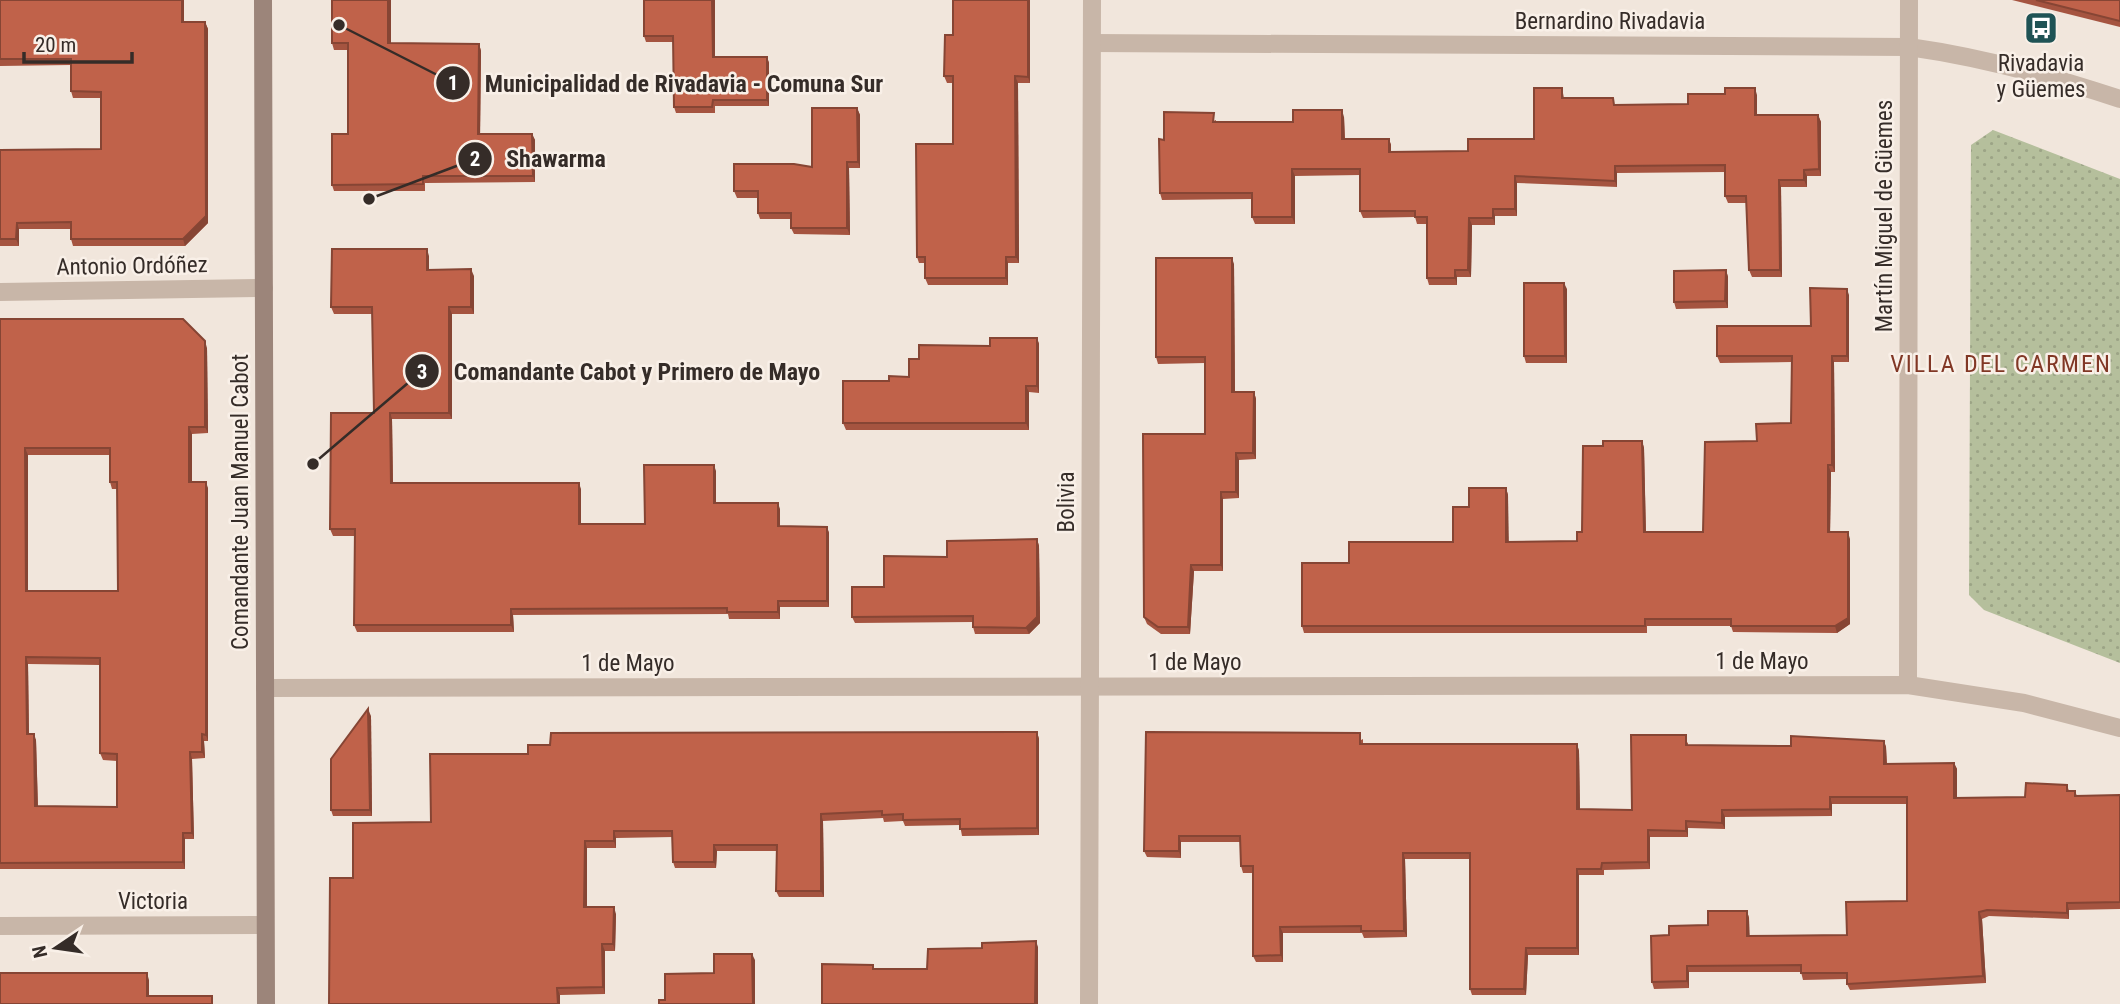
<svg xmlns="http://www.w3.org/2000/svg" width="2120" height="1004" font-family="'Roboto Condensed',sans-serif">
<defs>
<pattern id="park-dots" width="8" height="8" patternUnits="userSpaceOnUse" patternTransform="scale(1.75)"><rect width="8" height="8" fill="#b5bf9c"/><path d="M2 2h.1M6 6h.1" fill="none" stroke="#9ca486" stroke-width="1.8" stroke-linecap="round"/></pattern>
</defs>
<rect width="100%" height="100%" fill="#f1e6dc"/>
<path fill="url(#park-dots)" d="M1993,130L2120,179V663L1984,610L1969,595L1971,145Z"/>
<g fill="none" stroke-linecap="round" stroke-linejoin="round">
<g stroke="#c8b6a8" stroke-width="18">
<path d="M1092,43L1909,47C1981,57 2051,76 2120,99"/>
<path d="M0,292L264,288"/>
<path d="M1908,685L1909,0"/>
<path d="M265,688L1908,685L2024,703L2120,728"/>
<path d="M0,926L265,925"/>
<path d="M1089,1004L1092,0"/>
</g>
<path stroke="#9c857a" stroke-width="18" d="M263,0L266,1004"/>
</g>
<g fill="#a55440" fill-rule="evenodd">
<path d="M0,0L184,22H205L208,29V223L185,246H73L71,239V229H19V246H0V150L101,149V98H73L71,91V65L0,66Z"/>
<path d="M332,0H391V43L479,44L481,51L480,134H532L535,140V182L425,183V191H334L332,185L348,134V50H334L332,43Z"/>
<path d="M715,0V57H767L769,63V106H715V113H676L674,107L673,42H646L644,36Z"/>
<path d="M953,0H1030V83H1018L1019,263H1008V285H928L925,278V263H919L917,257L953,144V83H947L944,76L953,35Z"/>
<path d="M2012,0H2120V27Z"/>
<path d="M1562,88L1564,98L1616,105L1688,104L1757,95V115H1818L1821,122V176H1807V187H1781L1782,277H1752L1749,270L1746,203H1728L1725,196V172L1617,173V187L1517,183V216H1495V225H1472L1471,277H1457V285H1429L1427,278V224H1417L1415,217L1363,218L1360,211V175L1295,176V224H1255L1252,217V199L1162,200L1160,193L1164,140L1216,120V122H1293L1344,117L1345,139H1389L1391,145V152L1468,151L1534,139Z"/>
<path d="M857,108L860,115V168H849L850,235L794,234L791,228V219H760L758,213V198H737L734,191L812,167Z"/>
<path d="M429,256V269L474,276V314H452V419H392L393,483L581,489V524H645L716,471V503L780,509V526L827,527L829,533V607H780V619H729L728,614L513,615L514,632H357L354,625L355,536H333L330,529L374,413L372,314H334L331,307Z"/>
<path d="M1234,264L1235,392H1254L1256,399V459L1239,460V498L1223,499V571H1194L1190,634H1161L1147,624L1144,617L1205,434V363L1158,364L1156,357Z"/>
<path d="M1726,270L1728,277V308L1676,309L1674,302Z"/>
<path d="M1567,289V363H1526L1524,356Z"/>
<path d="M1849,295V362H1834L1835,472H1831L1830,532L1850,539V624L1837,633L1733,632L1731,626H1647V633H1304L1302,626L1349,563L1453,542L1469,507L1506,488L1508,495V542L1577,541L1582,532L1603,446L1642,441L1644,448L1646,532H1703L1757,441L1791,423L1792,362L1720,363L1717,356L1811,326Z"/>
<path d="M0,319L207,348L208,433L192,434V482L208,488V741H204L205,758L192,759L194,839H185V869H0ZM28,455H110V482L112,489H117L118,591H28ZM28,664L100,665V753L103,760L117,761V807L38,806L36,740L29,734Z"/>
<path d="M1037,338L1039,344V393L1029,392V430H846L843,423L889,381L909,377L990,346Z"/>
<path d="M1037,539L1039,546L1040,623L1029,634H975L973,627V622L855,623L852,617L884,587L947,557Z"/>
<path d="M371,716L372,816H333L331,810Z"/>
<path d="M1037,732L1039,739V835L962,836L960,825L905,826L903,821L884,822L883,818L823,821L824,897H779L776,891L777,851H717L716,868H675L673,862V837L616,838V848H587V907L616,914L615,951H605V994L560,995L353,878L528,754Z"/>
<path d="M1363,739V744H1577L1579,751L1580,809L1632,810L1688,742V745L1791,746L1884,741L1886,747L1887,764L1954,763L1957,769V797H2025L2067,785L2069,791H2075L2077,796L2120,795V909L2069,910V919L1989,916L1982,919L1986,983L1850,990L1847,984V979L1803,980L1801,972H1689V988L1654,989L1652,982L1669,935L1708,925L1747,911L1749,918V936L1847,935L1907,901V804H1832V816L1725,817V829L1688,828V837H1650V869L1604,870V875H1579V955H1528L1526,995H1472L1470,989V859H1405L1407,937L1364,938L1362,933H1283V962H1256L1253,956V873H1243L1241,866L1240,842H1181V858L1147,857L1144,851Z"/>
</g>
<g fill="#864534">
<path d="M182,0H184V29L182,22Z"/>
<path d="M388,0H391V50L388,43Z"/>
<path d="M712,0H715V63L713,57Z"/>
<path d="M1028,0H1030V83L1028,77Z"/>
<path d="M205,22L208,29V223L185,246L183,239Z"/>
<path d="M479,44L481,51L480,141L478,134Z"/>
<path d="M767,57L769,63V106L767,100Z"/>
<path d="M1015,76L1018,83L1019,263L1016,257Z"/>
<path d="M1755,88L1757,95V122L1755,115Z"/>
<path d="M857,108L860,115V168L858,162Z"/>
<path d="M1342,110L1344,117L1345,146L1342,139Z"/>
<path d="M1818,115L1821,122V176L1819,169Z"/>
<path d="M532,134L535,140V182L533,176Z"/>
<path d="M1389,139L1391,145V159L1389,152Z"/>
<path d="M847,162L849,168L850,235L847,228Z"/>
<path d="M1615,166L1617,173V187L1615,181Z"/>
<path d="M1292,169L1295,176V224L1292,217Z"/>
<path d="M1804,170L1807,176V187L1804,180Z"/>
<path d="M1515,176L1517,183V216L1515,209Z"/>
<path d="M1779,180L1781,187L1782,277L1780,270Z"/>
<path d="M1493,209L1495,216V225L1493,218Z"/>
<path d="M1469,218L1472,225L1471,277L1468,270Z"/>
<path d="M17,223L19,229V246L16,239Z"/>
<path d="M427,249L429,256V276L427,270Z"/>
<path d="M1006,257L1008,263V285L1006,278Z"/>
<path d="M1232,258L1234,264L1235,399L1232,392Z"/>
<path d="M471,269L474,276V314L471,307Z"/>
<path d="M1455,270L1457,277V285L1455,278Z"/>
<path d="M1726,270L1728,277V308L1725,301Z"/>
<path d="M1564,283L1567,289V363L1565,356Z"/>
<path d="M1847,289L1849,295V362L1847,356Z"/>
<path d="M449,307L452,314V419L449,413Z"/>
<path d="M1037,338L1039,344V393L1037,386Z"/>
<path d="M205,341L207,348L208,433L205,427Z"/>
<path d="M1832,356L1834,362L1835,472L1832,465Z"/>
<path d="M1026,386L1029,392V430L1026,423Z"/>
<path d="M1254,392L1256,399V459L1253,453Z"/>
<path d="M390,413L392,419L393,489L391,483Z"/>
<path d="M189,427L192,434V488L189,482Z"/>
<path d="M1642,441L1644,448L1646,539L1644,532Z"/>
<path d="M25,448L28,455V597L26,591Z"/>
<path d="M1236,453L1239,460V498L1236,492Z"/>
<path d="M714,465L716,471V509L714,503Z"/>
<path d="M1828,465L1831,472L1830,538L1828,532Z"/>
<path d="M206,482L208,488V741L206,735Z"/>
<path d="M579,483L581,489V530L579,524Z"/>
<path d="M1506,488L1508,495L1509,548L1506,542Z"/>
<path d="M1221,492L1223,499V571L1221,565Z"/>
<path d="M778,503L780,509V533L778,526Z"/>
<path d="M827,527L829,533V607L827,601Z"/>
<path d="M1848,532L1850,539V624L1837,633L1835,626Z"/>
<path d="M1037,539L1039,546L1040,623L1029,634L1026,628Z"/>
<path d="M1191,565L1194,571L1190,634L1188,627Z"/>
<path d="M778,601L780,607V619L778,612Z"/>
<path d="M511,609L513,615L514,632L511,625Z"/>
<path d="M26,657L28,664L29,740L27,734Z"/>
<path d="M368,709L371,716L372,816L370,810Z"/>
<path d="M1037,732L1039,739V835L1037,828Z"/>
<path d="M34,734L36,740L38,813L35,806Z"/>
<path d="M202,734L204,741L205,758L202,752Z"/>
<path d="M1884,741L1886,747L1887,771L1884,764Z"/>
<path d="M1577,744L1579,751L1580,816L1577,809Z"/>
<path d="M190,752L192,759L194,839L192,833Z"/>
<path d="M1954,763L1957,769V804L1954,798Z"/>
<path d="M1830,797L1832,804V816L1830,809Z"/>
<path d="M1722,810L1725,817V829L1722,823Z"/>
<path d="M821,814L823,821L824,897L821,891Z"/>
<path d="M1686,821L1688,828V837L1686,831Z"/>
<path d="M1648,830L1650,837V869L1648,862Z"/>
<path d="M614,831L616,838V848L614,841Z"/>
<path d="M183,833L185,839V869L183,862Z"/>
<path d="M1179,836L1181,842V858L1179,851Z"/>
<path d="M585,841L587,848V913L584,907Z"/>
<path d="M714,845L717,851L716,868L714,862Z"/>
<path d="M1403,853L1405,859L1407,937L1404,931Z"/>
<path d="M1577,869L1579,875V955L1577,948Z"/>
<path d="M2067,903L2069,910V919L2067,913Z"/>
<path d="M614,907L616,914L615,951L613,944Z"/>
<path d="M1747,911L1749,918L1750,942L1747,936Z"/>
<path d="M1979,912L1982,919L1986,983L1983,976Z"/>
<path d="M1280,927L1283,933V962L1281,955Z"/>
<path d="M1036,941L1038,947V1004H1035Z"/>
<path d="M602,944L605,951V994L603,987Z"/>
<path d="M1526,948L1528,955L1526,995L1524,989Z"/>
<path d="M752,954L755,960V1004H753Z"/>
<path d="M1687,966L1689,972V988L1687,981Z"/>
<path d="M147,973L149,980V1002L147,996Z"/>
<path d="M557,988L560,995V1004H558Z"/>
</g>
<g fill="#c0624a" stroke="#864534" stroke-width="2" fill-rule="evenodd">
<path d="M0,0H182V22H205L206,216L183,239H71V222L17,223L16,239H0V150L101,149V92L71,91V59H0Z"/>
<path d="M332,0H388V43L479,44L478,134H532L533,176H423V184L332,185V134H348V43H332Z"/>
<path d="M644,0H712L713,57H767V100H713L712,107H674L673,36H644Z"/>
<path d="M953,0H1028V77L1015,76L1016,257H1006V278H925V257H917L916,144H953V76H944L945,35H953Z"/>
<path d="M2036,0H2120V21Z"/>
<path d="M1534,88H1562V98H1613L1614,105L1688,104V94H1725V88H1755V115H1818L1819,169L1804,170V180H1779L1780,270H1749L1746,196H1725V165L1615,166V181L1515,176V209H1493V218H1469L1468,270H1455V278H1427V217H1415V211H1360V169H1292V217H1252V193H1160L1159,139L1164,140V112L1214,113L1213,122H1293V110H1342V139H1389V152L1468,151V139H1534Z"/>
<path d="M812,108H857L858,162H847V228H791V213H758V191H734V164H794L812,167Z"/>
<path d="M332,249H427V270L471,269V307H449V413H390L391,483H579V524H645L644,465H714V503H778V526L827,527V601H778V612H727V608L511,609V625H354L355,529H330L331,413H374L372,307H331Z"/>
<path d="M1156,258H1232V392H1254L1253,453H1236V492H1221V565H1191L1188,627H1158L1144,617L1143,434H1205V357H1156Z"/>
<path d="M1726,270L1725,301L1674,302V271Z"/>
<path d="M1524,283H1564L1565,356H1524Z"/>
<path d="M1810,288L1847,289V356H1832V465H1828V532H1848V618L1835,626H1731V619H1645V626H1302V563H1349V542H1453V507H1469V488H1506V542L1577,541V532H1582L1583,446H1603V441H1642L1644,532H1703L1705,442L1757,441L1756,424L1791,423L1792,356H1717V326H1811Z"/>
<path d="M0,319H183L205,341V427H189V482H206V735L202,734V752H190L192,833H183V862L0,863ZM25,448H110V482H117L118,591H26ZM26,657L100,658V753L117,754V807L35,806L34,734H27Z"/>
<path d="M990,338H1037V386H1026V423H843V381H889V376L909,377V359H919V345L990,346Z"/>
<path d="M1037,539V617L1026,628L973,627V616L852,617V587H884V556L947,557V541Z"/>
<path d="M368,709L370,810H331V759Z"/>
<path d="M1037,732V828L960,829V819L903,820V814L882,815V811L821,814V891H776L777,845H714V862H673L672,831H614V841H585L584,907H614L613,944H602L603,987L557,988L558,1004H329L330,878H353V823L431,822L430,754H528V745H550L551,733Z"/>
<path d="M1146,732L1360,733V744H1577V809L1632,810L1631,735H1686V745L1791,746V736L1884,741V764L1954,763V798L2025,797L2026,783L2067,785V791H2075V796L2120,795V902L2067,903V913L1987,910L1979,912L1983,976L1847,984V973H1801V965L1687,966V981L1652,982L1651,936L1669,935V926L1708,925V911H1747V936L1847,935L1846,902L1907,901V797H1830V809L1722,810V823L1686,821V831L1648,830V862L1602,863L1601,869H1577V948H1526L1524,989H1470V853H1403L1404,931H1361V926L1280,927L1281,955L1253,956V866H1241L1240,836H1179V851H1144Z"/>
<path d="M1036,941L1035,1004H822V964L873,965V969H927L928,949L982,948V943Z"/>
<path d="M714,954H752L753,1004H659V1000H665V974L714,973Z"/>
<path d="M0,973H147V996H212V1004H0Z"/>
</g>
<defs>
<symbol id="bus-square" viewBox="-11 -11 22 22"><rect x="-9" y="-9" width="18" height="18" rx="4" fill="#1f5355" stroke="#f9f0e8"/><path d="M-5-6H5V4H4V6H2V4H-2V6H-4V4H-5ZM-3.5-4V0h7V-4ZM-3.5 1.2v1.5H-2V1.2ZM2 1.2v1.5H3.5V1.2Z" fill="#fff"/></symbol>
</defs>
<g fill-rule="evenodd">
<use href="#bus-square" x="2022" y="9" width="38" height="38"/>
</g>
<g text-anchor="middle" dominant-baseline="central" stroke-width="5" stroke-linejoin="round" paint-order="stroke">
<g font-size="23" fill="#352c28" stroke="#f9f0e8">
<text x="1610" y="21">Bernardino Rivadavia</text>
<text transform="translate(1884 216) rotate(-90)">Martín Miguel de Güemes</text>
<text transform="translate(132 266) rotate(-1)">Antonio Ordóñez</text>
<text transform="translate(240 502) rotate(-90)">Comandante Juan Manuel Cabot</text>
<text transform="translate(1066 502) rotate(-90)">Bolivia</text>
<text x="1762" y="661">1 de Mayo</text>
<text x="1195" y="662">1 de Mayo</text>
<text x="628" y="663">1 de Mayo</text>
<text x="153" y="901">Victoria</text>
</g>
<g font-size="23" fill="#352c28" stroke="#f9f0e8">
<text x="2041" y="63">Rivadavia<tspan x="2041" dy="26">y Güemes</tspan></text>
</g>
<g font-size="24" letter-spacing="2" fill="#813725" stroke="#f9f0e8">
<text x="2001" y="364">VILLA DEL CARMEN</text>
</g>
</g>
<path fill="none" stroke="#352c28" stroke-width="2.5" d="M339 25L453 83M369 199L475 159M313 464L422 371"/>
<g fill="#352c28" stroke="#f9f0e8" stroke-width="2.5">
<circle cx="339" cy="25" r="7"/>
<circle cx="369" cy="199" r="7"/>
<circle cx="313" cy="464" r="7"/>
<circle cx="453" cy="83" r="18"/>
<circle cx="475" cy="159" r="18"/>
<circle cx="422" cy="371" r="18"/>
</g>
<g font-size="21" text-anchor="middle" font-weight="bold" fill="#fff">
<text x="453" y="90">1</text>
<text x="475" y="166">2</text>
<text x="422" y="379">3</text>
</g>
<g font-size="24" text-anchor="middle" font-weight="bold" fill="#352c28" stroke="#f9f0e8" stroke-width="5" stroke-linejoin="round" paint-order="stroke">
<text x="684" y="92">Municipalidad de Rivadavia - Comuna Sur</text>
<text x="556" y="167">Shawarma</text>
<text x="637" y="380">Comandante Cabot y Primero de Mayo</text>
</g>
<g transform="translate(56 948) rotate(257)" stroke="#f9f0e8" stroke-width="5" paint-order="stroke">
<path d="M0-5L12 26L0 18L-12 26Z" fill="#352c28"/>
<text y="-10" font-size="19" font-weight="bold" text-anchor="middle" fill="#352c28">N</text>
</g>
<path d="M24 52v10h108v-10" fill="none" stroke="#352c28" stroke-width="3.5"/>
<text x="35" y="52" font-size="21" fill="#352c28" stroke="#f9f0e8" stroke-width="5" paint-order="stroke">20 m</text>
</svg>
